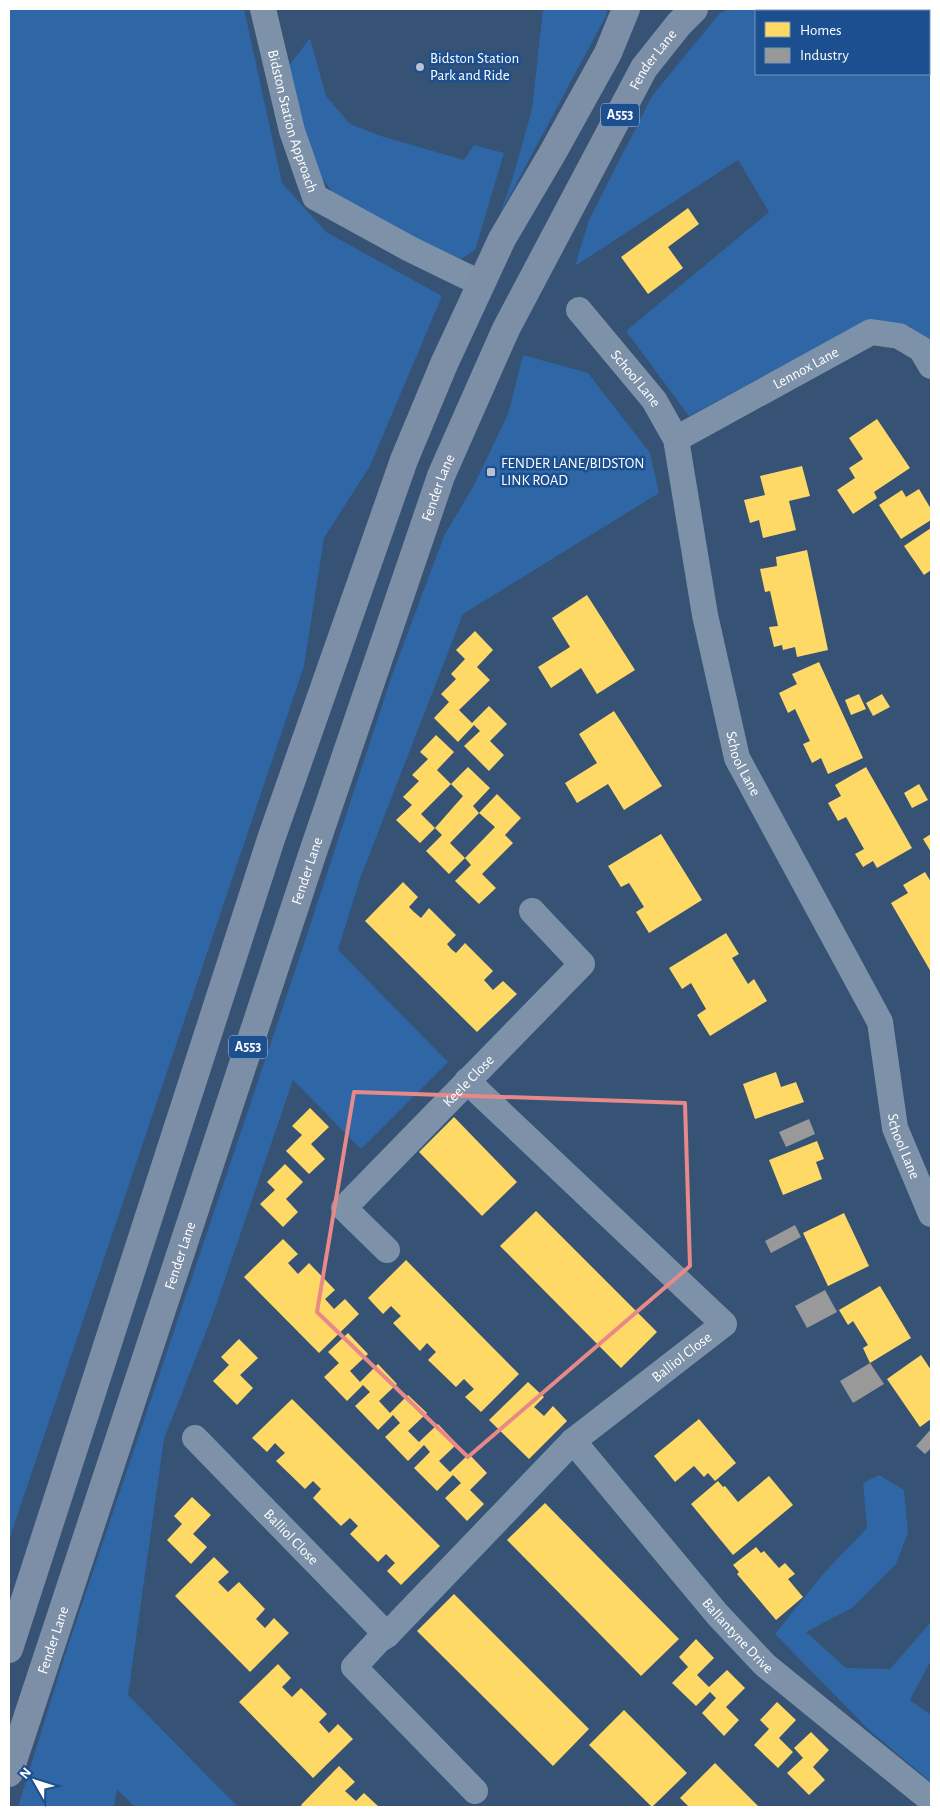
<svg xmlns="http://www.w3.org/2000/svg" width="940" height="1816" font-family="'Alegreya Sans',sans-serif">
<rect width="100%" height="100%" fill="#365274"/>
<g fill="#2f66a5" fill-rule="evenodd">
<path d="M9,9H244L282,183L326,232L442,296L370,466L324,538L304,666L9,1540Z"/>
<path d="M543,9H607L606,16L500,214L513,177L532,109Z"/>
<path d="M729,9H931V350L910,326L861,324L689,416L626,331L769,212L738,160L575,266L589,220L652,96L720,13ZM756,11H929V74H756Z"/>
<path d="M310,38L326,96L350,124L384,137L464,160L474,145L504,153L475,250L461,259L340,203L305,154L285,71Z"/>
<path d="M523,355L588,373L650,453L659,493L463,614L361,876L338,950L448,1062L361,1149L293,1080L213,1314L164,1439L128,1695L238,1807H135L117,1789L114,1807H18L65,1655L299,959L392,675L444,536L474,485L508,414Z"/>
<path d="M879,1475L904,1490L908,1533L896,1564L852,1608L806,1632L846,1668L890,1669L931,1622V1660L910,1700L931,1715V1782L869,1730L775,1634L823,1574L867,1528L863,1483Z"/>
</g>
<g fill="#ffd966">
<path d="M688,208L699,224L668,247L683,268L648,294L621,257Z"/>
<path d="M877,419L910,468L874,492L877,498L853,514L837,490L855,478L849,468L863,459L849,438Z"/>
<path d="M802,466L810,496L789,501L796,530L763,538L759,520L750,523L744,500L765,495L760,476Z"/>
<path d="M919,489L931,509V520L901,539L879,505L902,490L906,497Z"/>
<path d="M931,528V570L924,575L904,546Z"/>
<path d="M807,550L828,650L797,657L795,647L783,650L782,645L774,647L769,627L778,626L770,591L765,592L760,569L777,566L776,557Z"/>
<path d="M587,595L635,670L597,694L581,668L551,688L538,667L570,647L552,618Z"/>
<path d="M475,631L493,650L477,667L490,680L459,710L472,723L489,706L507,724L490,741L504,755L489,771L464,746L480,731L474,725L458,742L434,718L449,702L441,694L456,679L451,674L465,659L456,650Z"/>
<path d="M819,662L863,758L828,774L821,758L812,763L803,744L810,741L795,709L788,713L779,693L797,684L792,674Z"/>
<path d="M859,694L866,709L851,715L845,700Z"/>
<path d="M882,694L890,707L873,716L866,703Z"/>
<path d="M614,711L662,786L624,810L608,784L577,803L565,783L597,763L579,734Z"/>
<path d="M436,735L454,752L437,770L451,784L421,814L435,828L420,843L396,820L412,805L403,797L419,781L412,775L428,759L420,752Z"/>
<path d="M468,767L490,788L473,806L479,813L450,843L465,858L449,874L426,851L442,835L435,828L463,796L451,784Z"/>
<path d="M866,767L912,848L877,868L873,861L863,867L855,854L864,849L846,817L838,821L828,803L841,796L835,785Z"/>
<path d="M919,784L928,800L912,808L904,793Z"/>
<path d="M497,794L521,818L505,835L513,843L482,874L496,888L479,904L455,881L471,865L465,858L495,827L479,813Z"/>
<path d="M661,834L702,900L649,933L636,912L644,907L629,883L621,887L608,866Z"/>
<path d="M931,834V852L923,839Z"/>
<path d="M925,872L931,882V972L891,903L908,893L903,885Z"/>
<path d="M403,882L418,897L409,907L414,912L421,918L429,908L456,935L447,944L451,949L456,953L465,943L493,971L484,980L493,990L503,981L517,994L477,1032L365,921Z"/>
<path d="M726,933L739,954L732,958L748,984L754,979L767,1001L710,1036L697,1015L706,1009L691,983L682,989L669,968Z"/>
<path d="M776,1072L781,1087L796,1082L804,1102L755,1119L743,1084Z"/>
<path d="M310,1108L329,1127L311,1144L325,1159L309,1174L286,1151L302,1135L292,1126Z"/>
<path d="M454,1117L517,1182L482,1216L419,1152Z"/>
<path d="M817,1141L824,1159L816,1162L822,1179L783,1195L769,1160Z"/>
<path d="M285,1164L303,1182L286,1199L298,1212L283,1227L260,1204L275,1190L267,1182Z"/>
<path d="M536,1211L657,1332L621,1368L500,1246Z"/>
<path d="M844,1213L869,1266L828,1286L803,1233Z"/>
<path d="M283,1239L298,1254L288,1263L298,1274L309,1263L335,1290L325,1299L334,1309L345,1299L359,1314L319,1353L244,1277Z"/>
<path d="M406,1260L519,1374L481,1412L465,1397L474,1389L464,1379L456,1387L428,1360L436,1352L427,1343L420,1351L393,1323L401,1316L391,1306L383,1314L368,1298Z"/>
<path d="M880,1286L911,1338L870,1363L863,1348L868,1345L853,1321L848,1325L839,1310Z"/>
<path d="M348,1333L368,1354L350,1371L360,1382L378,1364L397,1384L379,1401L390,1413L408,1395L427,1413L408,1431L419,1442L438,1424L457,1444L439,1461L450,1472L469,1454L487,1473L470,1490L484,1504L467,1521L445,1498L461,1483L453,1475L437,1491L414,1468L430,1452L424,1445L408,1461L385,1437L400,1423L393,1415L378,1430L355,1406L370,1392L363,1385L347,1401L324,1377L339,1363L328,1352Z"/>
<path d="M239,1339L258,1358L240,1375L253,1388L237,1405L213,1381L229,1365L221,1357Z"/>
<path d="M921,1355L931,1370V1419L920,1427L887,1379Z"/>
<path d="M528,1382L544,1397L534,1407L544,1416L553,1406L567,1421L529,1459L489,1420Z"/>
<path d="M292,1399L440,1546L401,1585L387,1571L395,1563L386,1554L378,1562L350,1534L358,1526L350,1518L341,1526L313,1498L321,1489L313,1481L305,1489L276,1461L285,1453L275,1443L267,1452L252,1438Z"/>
<path d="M699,1419L736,1463L715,1481L708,1473L704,1477L694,1466L675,1482L654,1456Z"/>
<path d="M769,1476L793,1505L733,1555L691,1504L718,1481L723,1487L725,1486L738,1502Z"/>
<path d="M192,1497L211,1515L193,1534L207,1547L191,1564L167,1540L182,1524L174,1516Z"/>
<path d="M545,1503L679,1639L641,1676L507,1540Z"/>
<path d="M756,1547L761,1553L764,1551L779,1568L785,1563L795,1574L788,1579L803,1597L776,1620L737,1574L739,1572L733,1565Z"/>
<path d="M214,1557L229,1572L218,1582L228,1592L239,1582L265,1609L256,1619L265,1628L274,1618L289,1633L250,1672L175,1596Z"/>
<path d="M454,1594L589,1729L553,1766L417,1631Z"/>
<path d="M696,1639L714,1658L697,1675L709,1687L727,1670L745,1688L726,1707L739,1720L724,1736L702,1713L716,1698L710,1692L696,1706L672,1683L688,1667L679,1657Z"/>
<path d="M278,1664L291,1678L282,1687L292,1697L301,1688L327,1714L319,1722L329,1733L338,1724L353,1739L313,1778L239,1702Z"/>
<path d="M777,1702L796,1720L779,1738L793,1752L778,1768L754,1745L769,1729L760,1720Z"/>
<path d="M624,1710L687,1773L652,1807L589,1745Z"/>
<path d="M811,1732L829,1750L813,1767L825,1780L809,1795L787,1773L803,1758L794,1748Z"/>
<path d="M715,1763L759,1807H689L680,1798Z"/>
<path d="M339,1766L355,1782L345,1791L356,1801L364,1793L379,1807H303L301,1805Z"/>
</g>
<g fill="#999">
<path d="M809,1119L815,1134L786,1147L779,1132Z"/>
<path d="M795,1225L801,1237L771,1253L765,1241Z"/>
<path d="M825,1290L837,1312L807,1328L795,1306Z"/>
<path d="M870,1363L884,1384L853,1403L840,1381Z"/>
<path d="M931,1429V1448L925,1454L916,1446Z"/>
</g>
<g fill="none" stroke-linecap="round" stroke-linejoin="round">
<g stroke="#7d92a8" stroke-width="26">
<path id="s1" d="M263,9L292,131L315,197L410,249L482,284"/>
<path id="s2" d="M579,310L654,400L676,439L705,615L737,758L880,1022L895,1128L931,1214"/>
<path id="s3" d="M676,439L871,332L899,336L921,349L931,366"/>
<path id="s4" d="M387,1250L344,1208L582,964L532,911"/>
<path id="s5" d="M195,1438L387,1635L379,1640L354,1667L475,1791"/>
<path id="s6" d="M573,1441L717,1614L765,1665L931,1800"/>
<path id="s7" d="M387,1635L573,1441L724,1324L467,1081"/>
</g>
<g stroke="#7d8ea7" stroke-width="28">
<path d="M9,1649L271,839L404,460L444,364L502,239L552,154L608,53L626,9"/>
<path id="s8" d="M9,1773L312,855L441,476L506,329L644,68L679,24L694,9"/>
</g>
</g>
<path fill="none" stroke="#e88989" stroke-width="4" stroke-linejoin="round" d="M354,1092L685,1103L690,1266L468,1457L317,1312Z"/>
<g fill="#b9c2ce" stroke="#1b4f8f" stroke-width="2">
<circle cx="420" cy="67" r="5"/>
<rect x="486" y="467" width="10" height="10" rx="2.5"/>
</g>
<g text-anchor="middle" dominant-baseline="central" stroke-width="5" stroke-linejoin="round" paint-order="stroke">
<g fill="#1b4f8f" stroke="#bbcadd" stroke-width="1">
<rect x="601" y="103.5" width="38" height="23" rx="4"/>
<rect x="229" y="1035.5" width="38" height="23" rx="4"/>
</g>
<g font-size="14" font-weight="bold" fill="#fff">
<text x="620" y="115">A553</text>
<text x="248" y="1047">A553</text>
</g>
<g font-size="15" fill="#fff" stroke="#1b4f8f" text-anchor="start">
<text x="430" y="58">Bidston Station<tspan x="430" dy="17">Park and Ride</tspan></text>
<text x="501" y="463">FENDER LANE/BIDSTON<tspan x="501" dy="17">LINK ROAD</tspan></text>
</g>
<g font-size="15" fill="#fff" stroke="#1b4f8f">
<text stroke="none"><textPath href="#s8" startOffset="1835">Fender Lane</textPath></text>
<text stroke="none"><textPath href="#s1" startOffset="116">Bidston Station Approach</textPath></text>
<text stroke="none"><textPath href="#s3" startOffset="148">Lennox Lane</textPath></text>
<text stroke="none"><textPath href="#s2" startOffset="89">School Lane</textPath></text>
<text stroke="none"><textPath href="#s8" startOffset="1355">Fender Lane</textPath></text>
<text stroke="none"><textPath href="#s2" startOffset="494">School Lane</textPath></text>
<text stroke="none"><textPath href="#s8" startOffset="950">Fender Lane</textPath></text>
<text stroke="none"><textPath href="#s4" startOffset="238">Keele Close</textPath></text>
<text stroke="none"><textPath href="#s2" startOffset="914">School Lane</textPath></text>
<text stroke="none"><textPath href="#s8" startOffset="545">Fender Lane</textPath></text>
<text stroke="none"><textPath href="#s7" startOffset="406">Balliol Close</textPath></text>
<text stroke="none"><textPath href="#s5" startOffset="138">Balliol Close</textPath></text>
<text stroke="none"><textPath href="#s6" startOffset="255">Ballantyne Drive</textPath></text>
<text stroke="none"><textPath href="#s8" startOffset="140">Fender Lane</textPath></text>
</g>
</g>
<rect width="940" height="1816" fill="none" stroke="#ffffff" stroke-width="20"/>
<rect x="755" y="10" width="175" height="65" fill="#1b4f8f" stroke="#7695bc"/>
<rect x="765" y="22" width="25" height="15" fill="#ffd966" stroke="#7695bc"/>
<text x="800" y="35" font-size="15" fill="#ffffff">Homes</text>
<rect x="765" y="48" width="25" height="15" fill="#999999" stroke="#7695bc"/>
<text x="800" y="60" font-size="15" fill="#ffffff">Industry</text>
<g transform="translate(35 1781) rotate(309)" stroke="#1b4f8f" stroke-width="4" paint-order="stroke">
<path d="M0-4L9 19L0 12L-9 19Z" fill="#ffffff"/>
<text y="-8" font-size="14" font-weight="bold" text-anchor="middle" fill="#ffffff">N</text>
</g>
</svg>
